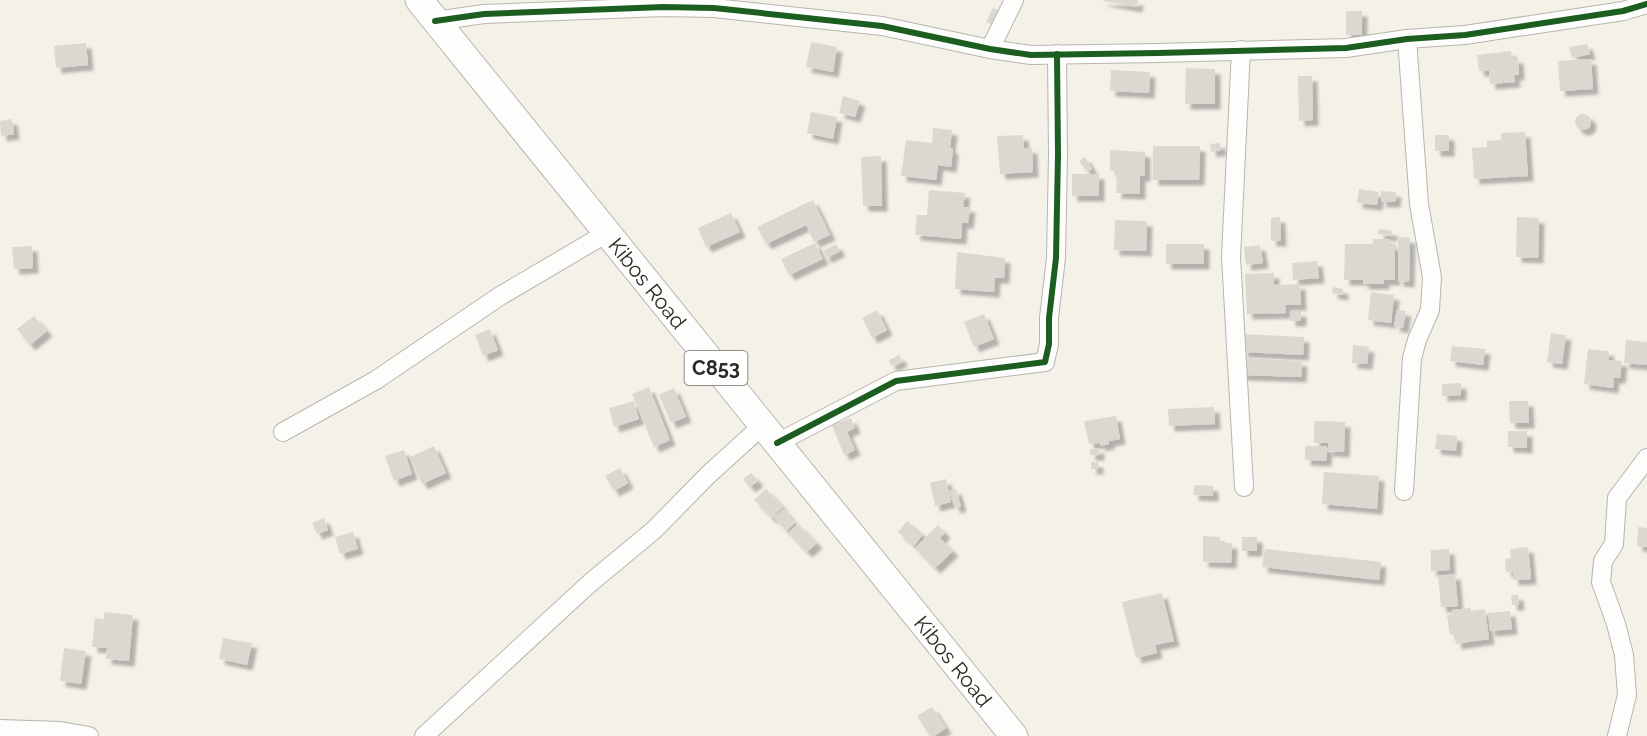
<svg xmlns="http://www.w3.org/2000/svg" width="1647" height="736" font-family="Raleway,sans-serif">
<defs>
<filter id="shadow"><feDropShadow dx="5.5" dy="5.5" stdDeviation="1.5" flood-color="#0004"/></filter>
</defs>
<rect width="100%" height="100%" fill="#f4f1e9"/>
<g fill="#dbd8d2" filter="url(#shadow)">
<path d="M1103,0H1138L1137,7L1103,1Z"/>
<path d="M993,8L1001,11L994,26L986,22Z"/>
<rect x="1346" y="11" width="16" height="24"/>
<path d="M811,42L837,47L833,72L806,67Z"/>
<path d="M86,43L88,65L56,68L54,46Z"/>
<path d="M1587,44L1590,54L1572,58L1569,47Z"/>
<path d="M1511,51L1512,58H1518L1519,75H1514L1515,82L1490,84L1489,71H1479L1477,55Z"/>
<path d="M1591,59L1593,89L1560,91L1558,61Z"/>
<path d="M1186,68L1215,69V104H1185Z"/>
<path d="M1111,70L1150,72L1149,93L1110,91Z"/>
<path d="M1298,76H1312L1313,120L1299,121Z"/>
<path d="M843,96L860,101L855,117L839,113Z"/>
<path d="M811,112L837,117L833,139L807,133Z"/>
<circle cx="1583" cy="122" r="8"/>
<path d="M12,119L14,134L1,136L0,121Z"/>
<path d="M933,128L952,130L950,148L953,149L951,167L938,165L936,180L901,176L906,140L932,143Z"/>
<path d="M1525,132L1528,176L1474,179L1472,148L1487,147V141L1501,140V133Z"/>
<path d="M1023,135L1024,148H1032L1033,172L1000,174L997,136Z"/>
<rect x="1435" y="135" width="14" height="16"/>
<path d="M1220,143L1221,150L1211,152L1210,144Z"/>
<path d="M1153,146H1200L1199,180H1153Z"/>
<path d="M1110,150L1145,152V176H1140V194L1116,193L1117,171H1110Z"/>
<path d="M881,156L882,206H863L861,157Z"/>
<path d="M1085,157L1092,169L1087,172L1079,161Z"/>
<rect x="1072" y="174" width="27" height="22"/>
<path d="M1359,189L1379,192L1377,205L1357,203Z"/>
<path d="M929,190L965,193L963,207H970L968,223H962L961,239L915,235L917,215H927Z"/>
<path d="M1381,191L1396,192L1395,202H1381Z"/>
<path d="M813,200L830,235L814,242L806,225L766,244L757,227Z"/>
<path d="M731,213L740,232L706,247L698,228Z"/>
<path d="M1280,217L1281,241H1271V218Z"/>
<path d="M1517,217L1539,218L1538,258L1516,257Z"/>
<path d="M1115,220L1147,221L1146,251L1114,250Z"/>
<path d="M1379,229L1393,231L1391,236L1378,234Z"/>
<path d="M1398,237L1410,238L1409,282L1398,281Z"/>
<path d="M1373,239H1390V245H1395V280H1384V284H1363V280H1344L1345,244H1373Z"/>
<path d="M815,243L823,259L789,275L781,259Z"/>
<path d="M836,244L840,251L826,258L823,251Z"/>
<rect x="1166" y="244" width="38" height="20"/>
<path d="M1260,245L1263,263L1246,265L1244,247Z"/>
<path d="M32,246L33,268L14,269L12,247Z"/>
<path d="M957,252L1005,258L1004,278H995L994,292L955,289Z"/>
<path d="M1317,261L1319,278L1293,280L1292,263Z"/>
<path d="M1274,273V285L1300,284L1301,305H1285L1286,313L1247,314L1245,274Z"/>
<path d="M1333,287L1343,289V295L1332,293Z"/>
<path d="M1371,292L1394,295L1391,323L1368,320Z"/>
<path d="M877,310L887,330L872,338L862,318Z"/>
<path d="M1397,310L1406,311L1403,328L1394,326Z"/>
<rect x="1290" y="311" width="11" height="10"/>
<path d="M984,314L994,339L974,347L964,322Z"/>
<path d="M34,316L47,331L30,345L17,329Z"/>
<path d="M490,329L498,350L483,356L475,335Z"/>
<path d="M1551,333L1566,335L1562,364L1547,362Z"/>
<path d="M1243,334L1304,337L1303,355L1242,352Z"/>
<path d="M1626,340L1647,342V365L1624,363Z"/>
<path d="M1353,345L1369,347L1367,364L1352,363Z"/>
<path d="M1452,346L1485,349L1483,365L1450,361Z"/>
<path d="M1588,349L1609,351L1608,360L1622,361L1620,378H1614L1613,388L1584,384Z"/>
<path d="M899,355L902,361L891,366L889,360Z"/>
<path d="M1242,358L1302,361L1301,377L1241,375Z"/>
<path d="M1461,383V395L1442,396V384Z"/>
<path d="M649,387L670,440L654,447L632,394Z"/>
<path d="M674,388L686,417L671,423L659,395Z"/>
<path d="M634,401L639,419L614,427L609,408Z"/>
<path d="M1509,401H1528L1529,423H1510Z"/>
<path d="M1214,407L1215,424L1169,426L1168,409Z"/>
<path d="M1116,416L1120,439L1109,441V444L1100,446V443L1089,444L1084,421Z"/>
<path d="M851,418L855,428L847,432L855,450L844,455L832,425Z"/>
<path d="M1314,421L1345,422L1344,452L1328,451V443H1314Z"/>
<path d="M1508,431H1527V448L1508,447Z"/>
<path d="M1437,434L1457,436L1456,451L1435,449Z"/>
<path d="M434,446L446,473L422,484L410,457Z"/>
<path d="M1305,446H1327L1326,461L1305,460Z"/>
<path d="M1099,448V455H1090V449Z"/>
<path d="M404,450L412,474L394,481L385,456Z"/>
<rect x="1091" y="462" width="7" height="7"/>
<path d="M620,468L628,483L614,491L605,476Z"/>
<path d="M1324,472L1379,476L1377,509L1322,504Z"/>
<path d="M751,473L758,481L750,487L743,479Z"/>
<path d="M946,479L951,502L935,506L930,483Z"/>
<path d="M1194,485L1213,486V496L1193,495Z"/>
<path d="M766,489L783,507L772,518L754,500Z"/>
<path d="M956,489L961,506L955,508L949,491Z"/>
<path d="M784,509L795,523L786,531L774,517Z"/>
<path d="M324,518L328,530L317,534L312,523Z"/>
<path d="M907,521L923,534L914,546L898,532Z"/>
<path d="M798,524L817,543L807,552L788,533Z"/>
<path d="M938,525L945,533L940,538L953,551L935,568L915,548Z"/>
<path d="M1638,527L1647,528V547L1637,546Z"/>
<path d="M353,532L358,549L340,554L335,537Z"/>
<path d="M1203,536L1220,537V543H1232L1231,563L1203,562Z"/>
<rect x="1242" y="537" width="15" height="14"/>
<path d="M1528,547L1531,579L1513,580V571L1506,572L1505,559L1511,558L1510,549Z"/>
<path d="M1265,549L1381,562L1379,580L1262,567Z"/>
<path d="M1449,549L1450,570L1431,571V550Z"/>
<path d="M1455,574L1458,606L1441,607L1438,576Z"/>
<path d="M1162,593L1174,641L1155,645L1157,653L1136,658L1122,602Z"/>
<path d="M1511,595H1518L1519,605H1512Z"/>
<path d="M1471,608V611L1485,609L1489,639L1456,644L1455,634L1450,635L1447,615L1453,614L1452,610Z"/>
<path d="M1510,611L1512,629L1490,631L1488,613Z"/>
<path d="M104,612L133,615L129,661L106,659L107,648L92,647L95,618L104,619Z"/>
<path d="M223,638L252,643L247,665L219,659Z"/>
<path d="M64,648L86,651L81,684L60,681Z"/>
<path d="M932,707L946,728L934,736H930L917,716Z"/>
</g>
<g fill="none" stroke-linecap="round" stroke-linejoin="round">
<defs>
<g id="street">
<path d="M435,21L484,14L663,7L714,8L882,26L990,49L1031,55L1158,53L1346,48L1407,39L1465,35L1623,11L1647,4"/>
<path d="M990,49L1014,0"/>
<path d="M1241,50L1231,257L1244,487"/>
<path d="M283,432L376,380L500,296L607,233"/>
<path d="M777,443L896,381L1045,362L1049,344V318L1056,258L1058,155L1057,54"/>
<path d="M1404,491L1412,358L1417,340L1430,310L1432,277L1419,204L1407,39"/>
<path d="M0,729L60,731L89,736"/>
<path d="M424,736L590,583L654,530L708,475L762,426"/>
<path d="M1617,736L1627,695L1624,655L1616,624L1601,582L1603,561L1614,544L1617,498L1647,458"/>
</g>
<g id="primary">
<path id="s1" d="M419,0L1014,736"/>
</g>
</defs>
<use href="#street" stroke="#b8b5af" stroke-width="20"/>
<use href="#primary" stroke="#b8b5af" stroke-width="29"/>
<use href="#street" stroke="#fdfdfc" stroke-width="18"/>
<use href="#primary" stroke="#fdfdfc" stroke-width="27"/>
<defs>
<g id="cycleway">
<path d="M435,21L484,14L663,7L714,8L882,26L990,49L1031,55L1158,53L1346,48L1407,39L1465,35L1623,11L1647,4"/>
<path d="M777,443L896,381L1045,362L1049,344V318L1056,258L1058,155L1057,54"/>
</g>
</defs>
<use href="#cycleway" stroke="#fff" stroke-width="10"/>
<use href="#cycleway" stroke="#1b5e20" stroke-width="6"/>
</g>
<g text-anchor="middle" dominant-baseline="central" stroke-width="5" stroke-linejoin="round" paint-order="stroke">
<rect fill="#fff" stroke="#6b6a66" stroke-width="1.5" x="684.5" y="351" width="63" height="34" rx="4.5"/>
<g font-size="20" font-weight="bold" fill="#2c2a25">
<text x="716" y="368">C853</text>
</g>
<g font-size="21" fill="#2c2a25" stroke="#fff">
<text stroke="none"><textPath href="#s1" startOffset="364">Kibos Road</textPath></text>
<text stroke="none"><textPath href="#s1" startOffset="850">Kibos Road</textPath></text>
</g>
</g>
</svg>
